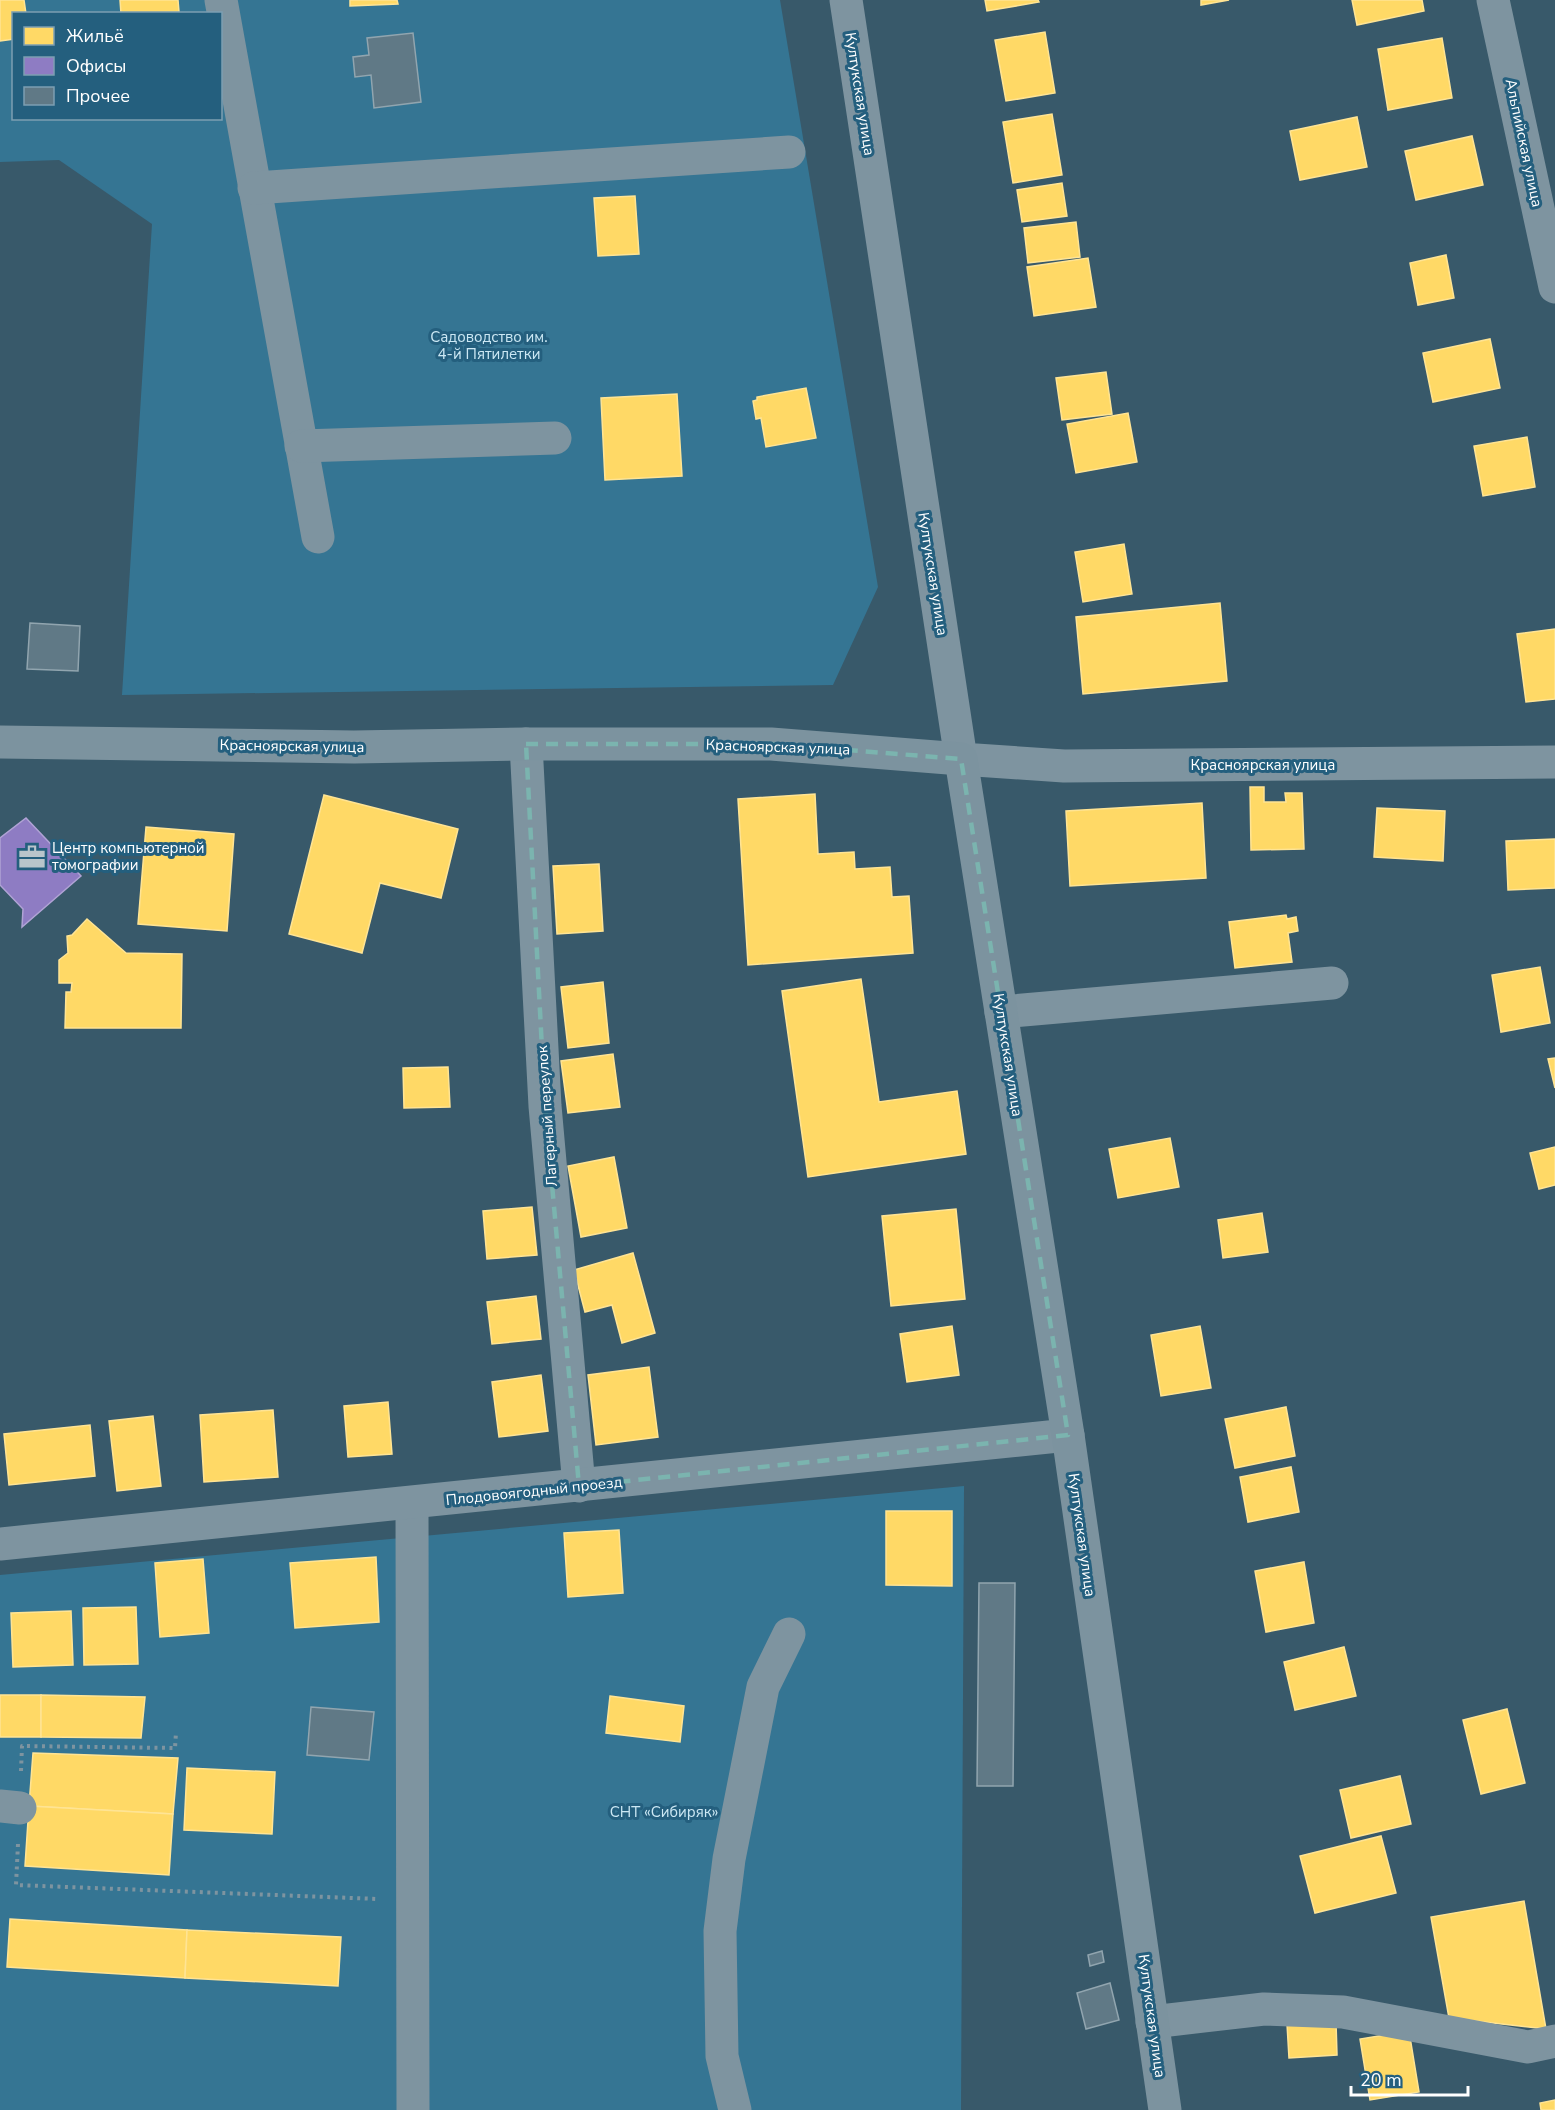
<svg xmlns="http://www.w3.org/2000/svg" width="1555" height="2110" font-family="'Nunito Sans',sans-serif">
<rect width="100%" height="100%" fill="#38596a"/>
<g fill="#357593" fill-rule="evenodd">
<path d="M0,0H780L878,587L833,685L122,695L152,224L59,160L0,162ZM14,14H220V118H14Z"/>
<path d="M964,1486L961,2110H0V1575Z"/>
</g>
<g fill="#ffd966" stroke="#ffe494" stroke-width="1.5">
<path d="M0,0H24L26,14H14V39L0,41Z"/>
<path d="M120,0H178L179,12L121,14Z"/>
<path d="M350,0H397L398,4L350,6Z"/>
<path d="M985,0H1038L1039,2L987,11Z"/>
<path d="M1201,0H1229L1201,5Z"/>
<path d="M1352,0H1422L1424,11L1357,25Z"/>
<path d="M1045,32L1055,93L1006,101L995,40Z"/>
<path d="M1442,38L1452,98L1388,110L1378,49Z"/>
<path d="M1052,114L1062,175L1013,183L1003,122Z"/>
<path d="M1357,117L1367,167L1300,180L1290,131Z"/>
<path d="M1472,136L1483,185L1416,200L1405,151Z"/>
<path d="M1062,183L1067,216L1022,222L1017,190Z"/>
<path d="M635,196L639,254L598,256L594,198Z"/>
<path d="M1076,222L1080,257L1028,263L1024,228Z"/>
<path d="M1446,255L1454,298L1418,305L1410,263Z"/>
<path d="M1088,258L1096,307L1034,316L1027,267Z"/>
<path d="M1490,339L1500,388L1433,402L1423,353Z"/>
<path d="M1106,372L1112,414L1062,420L1056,378Z"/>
<path d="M806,388L816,438L766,447L761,418L756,419L753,401L757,400V397Z"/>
<path d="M677,394L682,476L605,480L601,398Z"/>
<path d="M1128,413L1137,462L1076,473L1067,424Z"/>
<path d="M1527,437L1535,487L1483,496L1474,446Z"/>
<path d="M1124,544L1132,594L1083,602L1075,552Z"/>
<path d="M1220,603L1227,681L1083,694L1076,617Z"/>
<path d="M1555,629V699L1526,702L1517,634Z"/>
<path d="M1250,787H1264V802H1286L1285,793H1302L1304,849L1251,850Z"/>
<path d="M815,794L818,854L854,852L855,869L890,867L892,897L909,896L913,953L748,965L738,799Z"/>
<path d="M324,795L458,829L441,898L380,883L362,953L289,934Z"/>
<path d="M1202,803L1206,878L1070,886L1066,811Z"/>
<path d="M1377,808L1445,811L1443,861L1374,857Z"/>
<path d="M146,827L234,834L227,931L138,924Z"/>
<path d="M1555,839V888L1508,890L1506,841Z"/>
<path d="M599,864L603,931L557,934L553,866Z"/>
<path d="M1286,915L1287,919L1296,917L1298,931L1288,933L1292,962L1235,968L1229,922Z"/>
<path d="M87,919L126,953L182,954L181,1028H65L66,992H71L72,983H59V960L68,953L67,936L72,935Z"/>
<path d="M1540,967L1550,1023L1501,1032L1492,975Z"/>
<path d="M861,979L879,1102L957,1091L966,1154L808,1177L782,991Z"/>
<path d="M603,982L609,1043L568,1048L561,987Z"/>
<path d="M613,1054L620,1107L568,1113L561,1061Z"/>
<path d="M1555,1058V1088L1548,1059Z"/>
<path d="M448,1067L450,1107L404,1108L403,1068Z"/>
<path d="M1170,1138L1179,1187L1118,1198L1109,1149Z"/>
<path d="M1555,1147V1185L1539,1189L1530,1153Z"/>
<path d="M614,1157L627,1228L581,1237L568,1166Z"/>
<path d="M532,1207L537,1255L487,1259L483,1211Z"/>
<path d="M956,1209L965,1299L891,1306L882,1216Z"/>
<path d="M1262,1213L1268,1252L1223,1258L1218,1220Z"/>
<path d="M633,1253L655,1333L622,1343L612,1305L585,1312L574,1270Z"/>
<path d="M536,1296L541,1339L492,1344L487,1302Z"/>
<path d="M952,1326L959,1375L907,1382L900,1334Z"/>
<path d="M1200,1326L1211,1388L1161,1396L1151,1335Z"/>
<path d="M649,1367L658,1437L596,1445L588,1375Z"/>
<path d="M541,1375L548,1431L499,1437L492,1382Z"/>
<path d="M388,1402L392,1454L348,1457L344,1406Z"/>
<path d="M1286,1407L1295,1456L1235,1468L1225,1419Z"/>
<path d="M273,1410L278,1477L204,1482L200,1415Z"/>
<path d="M153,1416L161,1486L117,1491L109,1421Z"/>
<path d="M90,1425L95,1476L9,1485L4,1434Z"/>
<path d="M1291,1467L1299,1512L1248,1522L1240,1477Z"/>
<path d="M886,1511H952V1586L886,1585Z"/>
<path d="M619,1530L623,1593L568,1597L564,1533Z"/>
<path d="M376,1557L379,1622L295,1628L290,1563Z"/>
<path d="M203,1559L209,1633L160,1637L155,1563Z"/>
<path d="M1304,1562L1314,1623L1266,1632L1255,1571Z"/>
<path d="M136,1607L138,1664L84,1665L83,1608Z"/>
<path d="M71,1611L73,1665L13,1667L11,1613Z"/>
<path d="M1344,1647L1356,1696L1295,1710L1284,1662Z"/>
<rect x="0" y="1695" width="41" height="42"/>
<path d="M41,1695L145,1697L141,1738L41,1737Z"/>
<path d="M610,1696L684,1706L680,1742L606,1733Z"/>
<path d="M1507,1709L1525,1783L1481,1794L1463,1720Z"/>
<path d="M33,1753L178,1758L173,1814L29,1806Z"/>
<path d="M187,1768L275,1772L272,1834L184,1830Z"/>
<path d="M1400,1776L1411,1824L1351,1838L1340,1790Z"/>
<path d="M29,1806L173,1814L169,1875L25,1866Z"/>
<path d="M1381,1836L1396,1893L1315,1913L1300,1856Z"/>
<path d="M1524,1901L1546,2029L1449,2018L1431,1917Z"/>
<path d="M10,1919L187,1930L185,1978L7,1967Z"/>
<path d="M187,1930L341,1937L338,1986L185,1978Z"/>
<path d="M1336,2022L1337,2055L1289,2058L1287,2024Z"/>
<path d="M1409,2031L1419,2092L1370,2100L1360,2039Z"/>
<path d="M1555,2100V2110H1541L1540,2103Z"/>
</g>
<path fill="#8e7cc3" stroke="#b0a3d5" stroke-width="1.5" d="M26,818L81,876L22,927L23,909L0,885V838Z"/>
<g fill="#607986" stroke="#91a5af" stroke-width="1.5">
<path d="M413,33L421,102L374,108L371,75L355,77L353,57L369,55L367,38Z"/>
<path d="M30,623L80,626L78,671L27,669Z"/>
<path d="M979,1583H1015L1013,1786H977Z"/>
<path d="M311,1707L374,1712L369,1760L307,1755Z"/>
<path d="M1102,1951L1104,1962L1090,1966L1088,1955Z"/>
<path d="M1110,1983L1119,2020L1086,2029L1077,1993Z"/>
</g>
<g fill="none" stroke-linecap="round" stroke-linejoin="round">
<g stroke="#7e94a0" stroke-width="4" stroke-dasharray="3 4.5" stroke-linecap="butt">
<path d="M21,1771L22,1746L175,1748L176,1732"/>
<path d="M18,1844L16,1885L378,1899"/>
</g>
<g stroke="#7e94a0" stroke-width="33">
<path d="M221,0L318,537"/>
<path d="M846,0L961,759L1064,766L1555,762"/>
<path d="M1493,0L1555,287"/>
<path d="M254,188L789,152"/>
<path d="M301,446L555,438"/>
<path d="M526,744L545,1106L579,1486"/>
<path d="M1001,1012L1332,983"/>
<path d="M412,1504L413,2110"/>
<path d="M0,1544L1068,1435"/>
<path d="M0,1806L20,1808"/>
<path d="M1152,2022L1264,2009L1343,2012L1528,2047L1555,2041"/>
<path d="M735,2110L722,2056L720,1931L729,1859L763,1687L789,1634"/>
</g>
<path stroke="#7c939f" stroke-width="33" d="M0,742L354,747L526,744H771L961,759L1068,1435L1165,2110"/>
</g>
<path fill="none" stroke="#7bb4af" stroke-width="4.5" stroke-dasharray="12 8" stroke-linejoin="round" d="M526,744H771L961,759L1068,1435L579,1486L545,1106Z"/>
<defs>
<symbol id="office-bare" viewBox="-9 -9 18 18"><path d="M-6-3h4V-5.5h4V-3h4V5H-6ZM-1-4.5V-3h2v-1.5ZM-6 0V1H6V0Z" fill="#b9c5cb" stroke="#245f7e" stroke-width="2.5" paint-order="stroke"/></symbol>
</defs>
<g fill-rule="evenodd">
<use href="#office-bare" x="13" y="838" width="38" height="38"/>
</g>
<g text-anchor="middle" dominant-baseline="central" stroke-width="6" stroke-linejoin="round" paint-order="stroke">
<g font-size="15" fill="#fff" stroke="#245f7e">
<text transform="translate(860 94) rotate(81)">Култукская улица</text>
<text transform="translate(1524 143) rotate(78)">Альпийская улица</text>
<text transform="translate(933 574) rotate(81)">Култукская улица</text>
<text transform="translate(292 746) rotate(1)">Красноярская улица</text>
<text transform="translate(778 747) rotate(2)">Красноярская улица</text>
<text x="1263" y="765">Красноярская улица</text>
<text transform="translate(1008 1055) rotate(81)">Култукская улица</text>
<text transform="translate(547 1116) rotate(-94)">Лагерный переулок</text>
<text transform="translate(534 1491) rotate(-6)">Плодовоягодный проезд</text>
<text transform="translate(1082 1535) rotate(82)">Култукская улица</text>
<text transform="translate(1152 2016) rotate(82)">Култукская улица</text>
</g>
<g font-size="15" fill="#cce8f4" stroke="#245f7e">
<text x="489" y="337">Садоводство им.<tspan x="489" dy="17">4-й Пятилетки</tspan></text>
<text x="664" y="1812">СНТ «Сибиряк»</text>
</g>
<g font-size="15" fill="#fff" stroke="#245f7e" text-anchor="start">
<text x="52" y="848">Центр компьютерной<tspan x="52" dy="17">томографии</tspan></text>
</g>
</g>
<rect x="12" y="12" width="210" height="108" fill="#245f7e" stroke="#7c9fb2" stroke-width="1.5"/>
<rect x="24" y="27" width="30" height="18" fill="#ffd966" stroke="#7c9fb2" stroke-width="1.5"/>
<text x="66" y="42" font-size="18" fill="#ffffff">Жильё</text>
<rect x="24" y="57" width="30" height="18" fill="#8e7cc3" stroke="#7c9fb2" stroke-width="1.5"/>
<text x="66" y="72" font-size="18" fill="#ffffff">Офисы</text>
<rect x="24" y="87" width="30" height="18" fill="#607986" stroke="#7c9fb2" stroke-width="1.5"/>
<text x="66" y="102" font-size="18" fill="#ffffff">Прочее</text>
<path d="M1351 2086v9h117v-9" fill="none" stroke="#ffffff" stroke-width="3"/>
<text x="1360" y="2086" font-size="18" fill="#ffffff" stroke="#245f7e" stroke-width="4.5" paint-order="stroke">20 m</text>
</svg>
